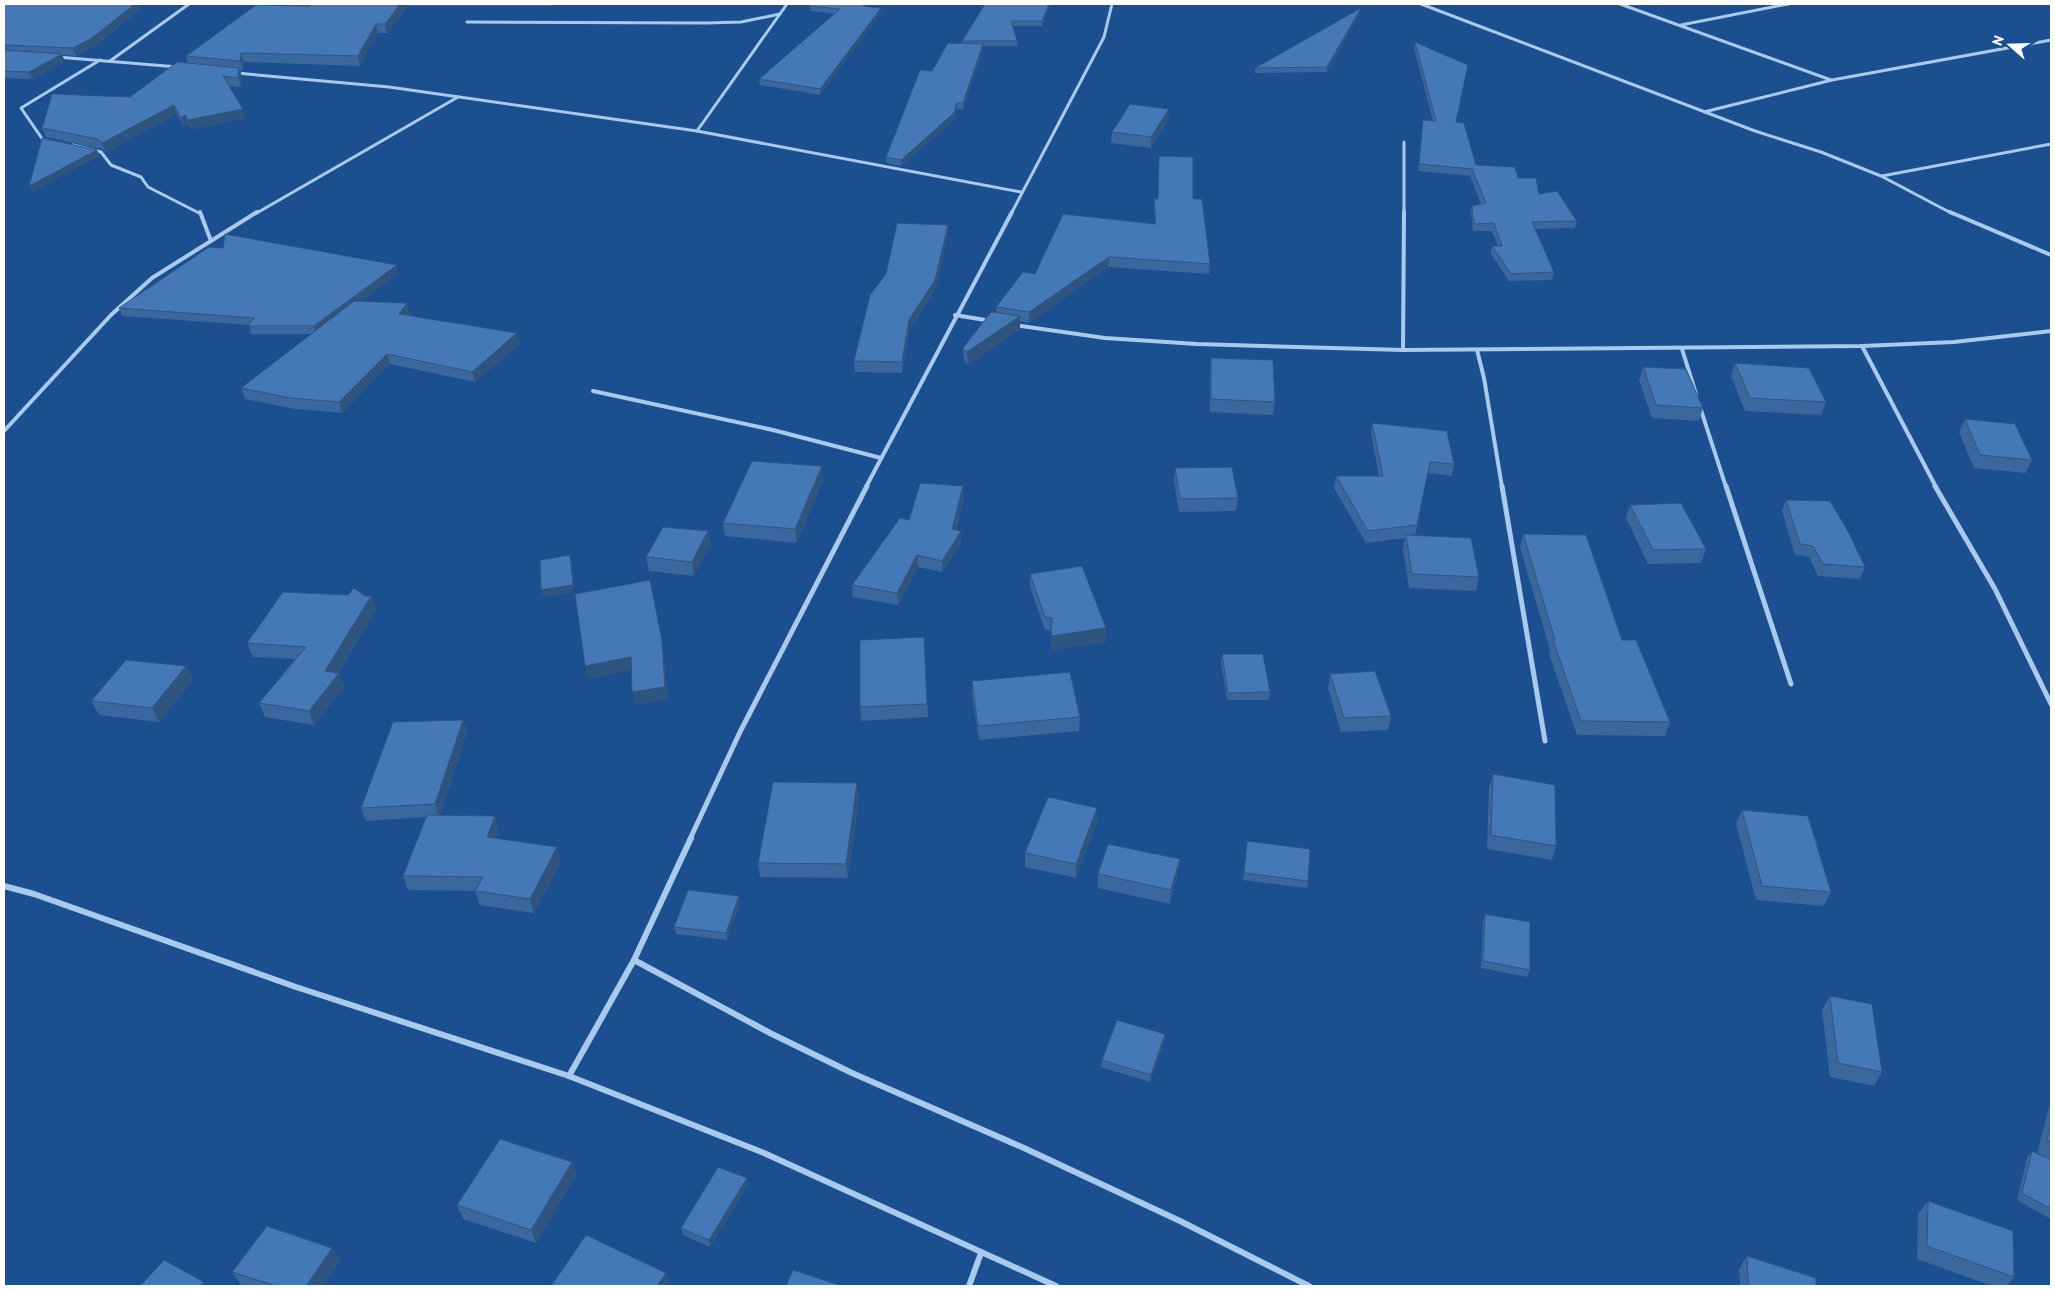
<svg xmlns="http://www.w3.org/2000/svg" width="2055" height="1290" font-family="'PT Sans',sans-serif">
<rect width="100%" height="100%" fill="#1b4f8f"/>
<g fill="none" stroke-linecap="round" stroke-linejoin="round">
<g stroke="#a9c9ee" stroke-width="3">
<path d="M1421,4L1755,131L1821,152L1881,176L1953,214"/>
<path d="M1620,4L1831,80"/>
<path d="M467,22L706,23L741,22L780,14"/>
<path d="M1681,25L1788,4"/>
<path d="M57,57L178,67"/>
<path d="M110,61L189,4"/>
<path d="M236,73L389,87L697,131L1021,192"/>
<path d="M1704,112L1832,80L2051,40"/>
<path d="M697,131L787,4"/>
<path d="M48,141L43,140L21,108L100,60"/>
<path d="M73,145L101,152L111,165L141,177L148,187L201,214"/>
<path d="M1882,176L2051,144"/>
<path d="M255,214L458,97"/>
<path d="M1011,214L1104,37L1112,4"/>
<path d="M1404,214V142"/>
</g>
<g stroke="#a9c9ee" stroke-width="4">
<path d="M200,212L211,241"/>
<path d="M1950,212L2051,255"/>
<path d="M955,315L991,321"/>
<path d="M1014,325L1105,338L1197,344L1403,350L1862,346L1954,342L2051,331"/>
<path d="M1862,346L1936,487"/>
<path d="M1682,349L1696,394"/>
<path d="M1403,350L1404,212"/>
<path d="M1477,350L1484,378L1502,487"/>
<path d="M593,391L773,430L881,458"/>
<path d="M1700,407L1726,487"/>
<path d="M4,431L111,315L152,278L257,212"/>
<path d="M866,487L1012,212"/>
</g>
<g stroke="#a9c9ee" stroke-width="5">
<path d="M1502,486L1545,741"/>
<path d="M1726,486L1791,684"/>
<path d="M1935,486L1995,589L2051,704"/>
<path d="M690,839L740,732L867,486"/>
</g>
<g stroke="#a9c9ee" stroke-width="6">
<path d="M4,886L34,894L296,987L569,1076L764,1153L1056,1286"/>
<path d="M634,960L770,1033L852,1073L1024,1148L1180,1221L1309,1286"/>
<path d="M569,1076L634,960L691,838"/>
<path d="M969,1286L981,1253"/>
</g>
</g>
<g fill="#3a679d">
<path d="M4,4H137L139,10L95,46L76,56L62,55L65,62L32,79L4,78Z"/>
<path d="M311,4H553L551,6H408L387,33H378L360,66L244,62L243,70L240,69L242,77L241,87L229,86L246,118L192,129L189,125L184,127L177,114L106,152L102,149L46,137L42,128L130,97L188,63L186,56L310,6Z"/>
<path d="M810,4L865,6L881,13L820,95L760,85L759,79L835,14L810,11Z"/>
<path d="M1051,4L1042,26H1013L1017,41V46H983V50L963,109H957L955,119L901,166L887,163L886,157L962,43V41Z"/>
<path d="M1360,14L1327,72L1255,73V68Z"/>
<path d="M1415,42L1457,122L1476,165L1518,178L1539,194L1577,221L1575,228L1535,229L1554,272L1552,280L1509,281L1491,254L1492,246H1498L1492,231H1473L1471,213L1472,206L1481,204L1470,176L1418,171L1423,120L1433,121L1414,48Z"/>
<path d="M1169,109L1168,120L1151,148L1111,143L1112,132Z"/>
<path d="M1159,156L1193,199L1210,264L1209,274L1108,267L1029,323L1020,321V329L968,365L964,360L963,348L996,313V307L1035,274L1155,224L1154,209V199H1158Z"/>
<path d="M948,236L935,290L909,331L902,373L855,372L854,361Z"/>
<path d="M399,273L361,301L410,313L408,315L520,344L475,382L390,364L342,413L295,409L245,399L241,388L311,334H251L249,325L122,316L119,308Z"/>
<path d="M1211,358L1275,402L1273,415L1210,412V370Z"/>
<path d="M1735,363L1826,402L1821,415L1745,411L1731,376Z"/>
<path d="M1643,367L1703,408L1699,421L1652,418L1639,380Z"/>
<path d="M1965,419L2032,460L2026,473L1974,468L1959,432Z"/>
<path d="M1372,423L1454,464L1452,476L1428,473L1415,536L1479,577L1476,591L1409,588L1403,549L1405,538L1366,543L1334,488L1336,476H1379L1371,434Z"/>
<path d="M1175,468L1238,498L1236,511L1179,512L1174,481Z"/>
<path d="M823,480L797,543L725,536L723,523Z"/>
<path d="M963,486L964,498L956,530L961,531V543L942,572L918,567L898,605L853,597L852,585L909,520Z"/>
<path d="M1786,500L1865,567L1860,579L1818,576L1809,557L1795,555L1782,511Z"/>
<path d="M1630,505L1706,549L1701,563L1648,564L1626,518Z"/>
<path d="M708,531L710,545L694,576L649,571L646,557Z"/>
<path d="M1523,534L1622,640L1670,722L1665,736L1577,735L1549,654L1550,650L1520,547Z"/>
<path d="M1030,574L1106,628V642L1051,650L1052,631L1045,630L1030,587Z"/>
<path d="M365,596H371L376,610L338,673H339L344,687L314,725L265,717L259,703L295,659L253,657L247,643Z"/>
<path d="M924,637L928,717L861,721L860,707Z"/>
<path d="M1222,654L1270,692L1269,700H1227L1221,661Z"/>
<path d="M186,666L193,680L159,722L99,715L91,701Z"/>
<path d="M1330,674L1391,716L1388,730L1341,732L1328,688Z"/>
<path d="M972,681L1080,717L1079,731L979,740L972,695Z"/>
<path d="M463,720L467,732L440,815L495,816L499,830L496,838L561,861L534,913L480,905L475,891L408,890L403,876L426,817L366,821L361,808Z"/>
<path d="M1493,774L1556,846L1552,860L1487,849L1489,788Z"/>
<path d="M859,797L848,878L760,877L758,863Z"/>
<path d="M1097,808V822L1076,878L1025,867V853Z"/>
<path d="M1742,810L1831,892L1824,906L1756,900L1736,824Z"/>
<path d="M1247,841L1308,881L1307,888L1243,880Z"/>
<path d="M1178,873L1170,904L1098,888V874Z"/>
<path d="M739,896L740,903L727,940L676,934L674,927Z"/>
<path d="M1485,914L1530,970L1527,977L1481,968L1483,921Z"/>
<path d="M1830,996L1882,1072L1874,1086L1830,1077L1822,1010Z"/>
<path d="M1165,1041L1150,1082L1101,1067L1102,1060Z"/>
<path d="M2051,1100V1215L2049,1218L2017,1200L2027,1158L2032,1151L2037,1153Z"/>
<path d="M572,1162L576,1175L536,1243L463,1219L457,1205Z"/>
<path d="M747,1178L748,1184L710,1247L683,1235L681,1228Z"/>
<path d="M1928,1201L2014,1277L2007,1286H1992L1917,1259L1918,1214Z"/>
<path d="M332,1248L340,1261L323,1286H245L241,1285L232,1272Z"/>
<path d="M1747,1256L1816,1286H1740L1739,1269Z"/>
</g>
<g fill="#305480">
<path d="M135,4H137L139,10L95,46L76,56L73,48Z"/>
<path d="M400,4H407L408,6L387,33L385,24Z"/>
<path d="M1049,4H1051L1042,26V21Z"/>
<path d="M881,8V13L820,95V89Z"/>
<path d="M1361,8L1360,14L1327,72V67Z"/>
<path d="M376,24L378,33L360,66L358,56Z"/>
<path d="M983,44V50L963,109V103Z"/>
<path d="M241,53L244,62L243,70L240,61Z"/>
<path d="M62,54L65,62L32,79L29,72Z"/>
<path d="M239,68L242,77L241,87L238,78Z"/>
<path d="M957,103V109L955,119L901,166V160Z"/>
<path d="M174,105L177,114L106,152L102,143Z"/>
<path d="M243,109L246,118L192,129L188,120Z"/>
<path d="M1169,109L1168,120L1151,148V137Z"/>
<path d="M185,115L189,125L184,127L181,118Z"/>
<path d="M97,150L100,156L32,192L29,186Z"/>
<path d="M948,225V236L935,290L909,331L902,373V362L909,320Z"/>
<path d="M1109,257L1108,267L1029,323V312Z"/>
<path d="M397,265L399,273L316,334L314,326Z"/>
<path d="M407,303L410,313L402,324L399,314Z"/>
<path d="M1020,316V329L968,365L967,352Z"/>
<path d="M517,333L520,344L475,382L472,372Z"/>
<path d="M387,354L390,364L342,413L339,402Z"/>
<path d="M822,466L823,480L797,543L795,529Z"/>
<path d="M963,486L964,498L953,541L952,529Z"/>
<path d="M708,531L710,545L694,576L692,562Z"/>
<path d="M961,531V543L942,572V561Z"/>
<path d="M570,555L572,562L574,592L543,597L541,590Z"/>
<path d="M917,555L918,567L898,605L897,593Z"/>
<path d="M650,580L664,653L668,700L635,705L632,692Z"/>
<path d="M371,596L376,610L335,677L339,673L344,687L314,725L309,711L325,671Z"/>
<path d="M1106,628V642L1051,650V636Z"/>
<path d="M631,657L634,670L588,679L585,666Z"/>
<path d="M186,666L193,680L159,722L152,708Z"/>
<path d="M463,720L467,732L439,817L435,804Z"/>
<path d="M857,783L859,797L848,878L846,864Z"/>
<path d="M1097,808V822L1076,878V864Z"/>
<path d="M495,816L499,830L492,851L487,837Z"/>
<path d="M557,847L561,861L534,913L530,899Z"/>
<path d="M1180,859L1178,873L1170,904L1171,890Z"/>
<path d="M739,896L740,903L727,940L726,933Z"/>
<path d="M1165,1034V1041L1150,1082L1151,1075Z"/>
<path d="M572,1162L576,1175L536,1243L531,1230Z"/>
<path d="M747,1178L748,1184L710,1247L709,1240Z"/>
<path d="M332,1248L340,1261L323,1286H306Z"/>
<path d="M666,1273L669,1286H657Z"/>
<path d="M204,1282L207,1286H200Z"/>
</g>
<g fill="#4478b7" stroke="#305480">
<path d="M4,4H135L92,38L73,48L4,45Z"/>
<path d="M311,4H400L385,24H376L358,56L241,53L240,61L186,56L256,5L310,6Z"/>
<path d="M810,4H864L863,6L881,8L820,89L759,79L840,9L809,6Z"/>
<path d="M985,4H1049L1042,21H1011L1017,41H962Z"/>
<path d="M1361,8L1327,67L1255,68Z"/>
<path d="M1415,42L1468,65L1456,122L1464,123L1476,165L1515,167L1518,178H1536L1539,194L1557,191L1577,221L1532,222L1554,272L1511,274L1492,246H1502L1494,223L1474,224L1472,206L1486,203L1472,169L1419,164L1423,120L1436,121Z"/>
<path d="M948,43L983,44L963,103H957L954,113L901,160L886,157L920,70L932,71Z"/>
<path d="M4,50L62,54L29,72L4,71Z"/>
<path d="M177,62L239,68L238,78L223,76L243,109L188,120L185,115L181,118L174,105L102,143L98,139L42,128L52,94L130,97Z"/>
<path d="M1130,104L1169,109L1151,137L1112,132Z"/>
<path d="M42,138L97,150L29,186Z"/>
<path d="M1159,156L1193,157V199H1202L1210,264L1109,257L1029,312L996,307L1023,272L1035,274L1063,214L1156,224L1154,199H1158Z"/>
<path d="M897,223L948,225L935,280L909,320L902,362L854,361L870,295L886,274Z"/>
<path d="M225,234L397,265L314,326H248L254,318L119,308L209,247L223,248Z"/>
<path d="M354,301L407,303L399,314L517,333L472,372L387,354L339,402L291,398L241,388Z"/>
<path d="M991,312L1020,316L967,352L963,348Z"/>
<path d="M1211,358L1273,360L1275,402L1211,399Z"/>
<path d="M1735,363L1809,368L1826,402L1750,398Z"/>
<path d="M1643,367L1686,369L1703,408L1656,405Z"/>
<path d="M1965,419L2015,424L2032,460L1980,455Z"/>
<path d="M1372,423L1447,431L1454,464L1430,462L1417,525L1368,531L1336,476H1383Z"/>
<path d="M752,461L822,466L795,529L723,523Z"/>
<path d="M1232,467L1238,498L1180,499L1175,468Z"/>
<path d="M920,483L963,486L952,529L961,531L942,561L917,555L897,593L852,585L900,518L909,520Z"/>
<path d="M1786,500L1830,501L1849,533L1865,567L1823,564L1813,546L1800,544Z"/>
<path d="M1681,503L1706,549L1653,550L1630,505Z"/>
<path d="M663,527L708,531L692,562L646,557Z"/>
<path d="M1523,534L1586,535L1622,640H1636L1670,722L1581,721L1553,640H1555Z"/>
<path d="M1406,535L1471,538L1479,577L1412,574Z"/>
<path d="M570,555L573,585L541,590L540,560Z"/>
<path d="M1082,566L1106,628L1051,636L1052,618L1045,617L1030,574Z"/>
<path d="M650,580L662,640L665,687L632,692L631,657L585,666L575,594Z"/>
<path d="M354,588L365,596H371L325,671L339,673L309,711L259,703L306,647L247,643L283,592L348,595Z"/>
<path d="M924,637L927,704L860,707V640Z"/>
<path d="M1222,654H1263L1270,692L1228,693Z"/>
<path d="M126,660L186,666L152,708L91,701Z"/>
<path d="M1375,671L1391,716L1344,718L1330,674Z"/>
<path d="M1070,672L1080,717L978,726L972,681Z"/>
<path d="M463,720L435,804L361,808L393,722Z"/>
<path d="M1493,774L1555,785L1556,846L1491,835Z"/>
<path d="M773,782L857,783L846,864L758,863Z"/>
<path d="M1048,797L1097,808L1076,864L1025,853Z"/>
<path d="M1742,810L1808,816L1831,892L1762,886Z"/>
<path d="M427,815L495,816L487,837L557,847L530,899L475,891L483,877L403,876Z"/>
<path d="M1247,841L1310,849L1308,881L1244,873Z"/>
<path d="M1108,844L1180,859L1171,890L1098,874Z"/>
<path d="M688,890L739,896L726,933L674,927Z"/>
<path d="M1485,914L1530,922V970L1483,961Z"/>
<path d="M1830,996L1872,1004L1882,1072L1838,1063Z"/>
<path d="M1117,1020L1165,1034L1151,1075L1102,1060Z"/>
<path d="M2051,1124V1142L2047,1140Z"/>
<path d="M500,1139L572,1162L531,1230L457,1205Z"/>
<path d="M2032,1151L2051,1160V1209L2022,1193Z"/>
<path d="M718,1167L747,1178L709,1240L681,1228Z"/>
<path d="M1928,1201L2013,1231L2014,1277L1927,1246Z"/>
<path d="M267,1226L332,1248L306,1286H276L232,1272Z"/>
<path d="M586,1235L666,1273L657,1286H551Z"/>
<path d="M1747,1256L1816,1278V1286H1748Z"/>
<path d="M164,1260L204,1282L200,1286H140Z"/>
<path d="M793,1270L842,1286H786Z"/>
</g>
<rect width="2055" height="1290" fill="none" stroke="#ffffff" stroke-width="10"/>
<g transform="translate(2010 45) rotate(290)" stroke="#1b4f8f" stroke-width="4" paint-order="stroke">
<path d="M0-4L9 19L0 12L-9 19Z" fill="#ffffff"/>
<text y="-8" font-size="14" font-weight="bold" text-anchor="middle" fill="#ffffff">N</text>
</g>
</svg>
